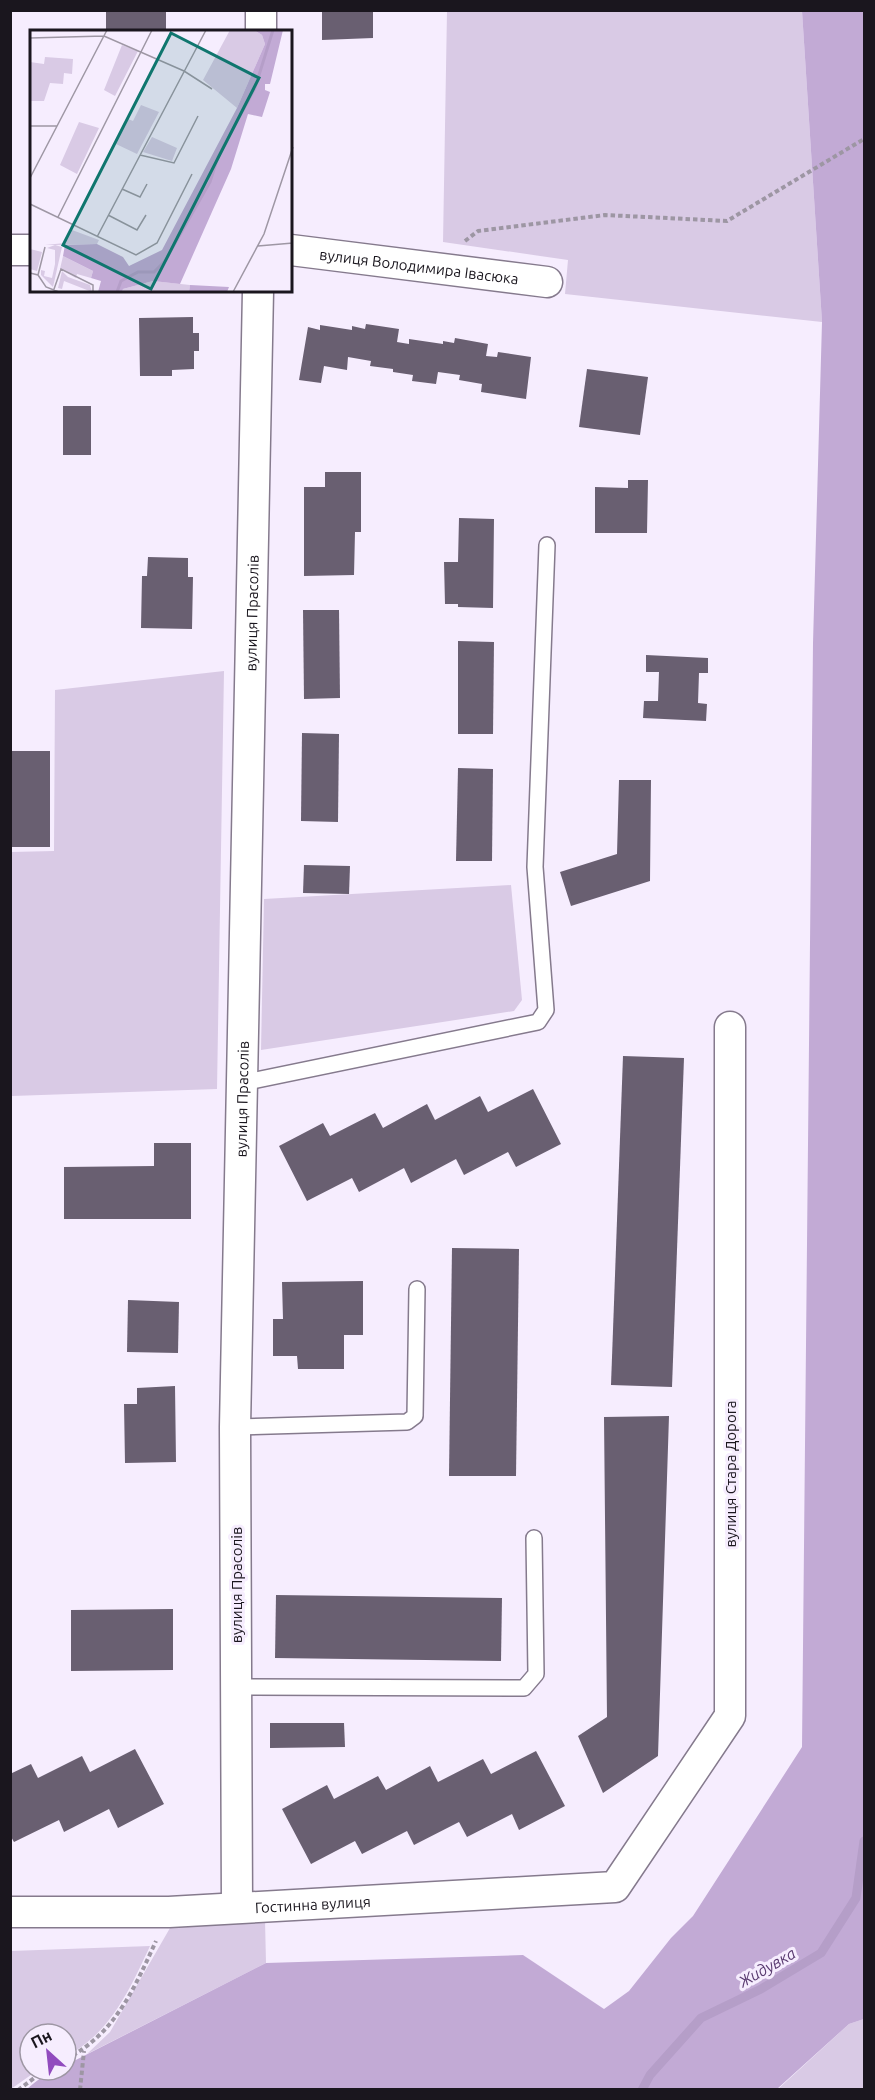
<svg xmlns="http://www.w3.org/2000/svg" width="875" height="2100" font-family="Ubuntu,sans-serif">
<rect width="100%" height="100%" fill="#f6edfe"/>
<g fill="#d9cae5">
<path d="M447,11H802L822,322L565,294L568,260L443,242Z"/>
<path d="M224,671L217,1089L12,1096L11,852L54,851L55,690Z"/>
<path d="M511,885L522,1000L514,1011L261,1050L264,899Z"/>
<path d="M265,1920L266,1963L87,2054L110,2032L170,1928Z"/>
<path d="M150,1946C130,1989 110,2034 66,2056V2034H30V2070H38L11,2089V1951Z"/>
<path d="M864,2019V2089L777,2090L849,2024Z"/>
</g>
<path fill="#c2aad5" d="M802,11H864V2019L849,2024L777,2089H27C39,2079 49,2070 66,2070V2065L266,1963L523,1955L604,2009L629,1991L671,1938L693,1916L802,1747L813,643L822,322Z"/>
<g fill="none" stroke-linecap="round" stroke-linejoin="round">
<path stroke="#b59ec8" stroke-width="9" d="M642,2090L650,2075L701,2018L761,1989L821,1953L856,1898L864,1841"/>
</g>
<g fill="#695f71">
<path d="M322,10H373V38L322,40Z"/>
<path d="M106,11L166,12V32H106Z"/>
<path d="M193,317V333H199V351H194V369L172,370V376H140L139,318Z"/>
<path d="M366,324L399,329L397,342L409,344V339L443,344V341L454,343L455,338L488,344L486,356L497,357L498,352L531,357L526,399L481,392L482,384L459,380L460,375L438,372L436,384L412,381L413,375L393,372V369L370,366L371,361L348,357L347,370L324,366L321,383L299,380L308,327L320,330V325L352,330V326L365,329Z"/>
<path d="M587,369L648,377L640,435L579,427Z"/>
<rect x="63" y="406" width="28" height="49"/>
<path d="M325,472H361V532H355L354,575L304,576V487H325Z"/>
<path d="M628,480H648L647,533H595V487L628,488Z"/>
<path d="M459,518L494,519L493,608L458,607V604H445L444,562H458Z"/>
<path d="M148,557L188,558V577H193L192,629L141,628L142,576H147Z"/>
<path d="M303,610H339L340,698L304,699Z"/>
<path d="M458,641L494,642L493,734H458Z"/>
<path d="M646,655L708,658V673H699L698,703L707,704L706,721L643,718L644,701H658L659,672H646Z"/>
<path d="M302,733L339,734L338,822L301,821Z"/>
<rect x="10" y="751" width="40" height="96"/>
<path d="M458,768L493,769L492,861H456Z"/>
<path d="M619,780H651L650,881L571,906L560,872L617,854Z"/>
<path d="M304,865L350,866L349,894L303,893Z"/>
<path d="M623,1056L684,1058L672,1387L611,1385Z"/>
<path d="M533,1089L561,1144L516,1167L508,1152L464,1175L456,1159L411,1183L404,1168L359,1192L352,1178L307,1201L279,1146L323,1123L330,1136L375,1113L383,1128L427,1104L435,1120L480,1096L488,1112Z"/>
<path d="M154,1143H191V1219H64V1167L154,1166Z"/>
<path d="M452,1248L519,1249L516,1476H449Z"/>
<path d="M363,1281V1335H344V1369H298L297,1356H273V1319H283L282,1282Z"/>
<path d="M128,1300L179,1302L178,1353L127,1352Z"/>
<path d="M175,1386L176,1462L125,1463L124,1404H137V1388Z"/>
<path d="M669,1416L658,1756L603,1793L578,1736L607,1717L604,1417Z"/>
<path d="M276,1595L502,1598L501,1661L275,1658Z"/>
<path d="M173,1609V1670L71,1671V1610Z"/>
<path d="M270,1723H344L345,1747L270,1748Z"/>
<path d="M135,1749L164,1804L118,1828L109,1809L64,1832L59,1820L14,1842L10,1835V1774L31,1764L38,1778L82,1756L90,1772Z"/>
<path d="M536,1751L565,1806L519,1830L512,1814L467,1837L459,1822L414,1845L407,1831L362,1854L355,1841L311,1864L282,1809L327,1785L334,1799L378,1776L386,1790L430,1766L438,1782L483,1759L491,1774Z"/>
</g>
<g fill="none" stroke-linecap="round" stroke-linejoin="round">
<defs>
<g id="service">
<path d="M242,1083L538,1022L546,1010L535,867L547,545"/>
<path d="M235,1427L407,1422L415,1416L417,1289"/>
<path d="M236,1687L524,1688L536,1674L534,1538"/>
</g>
<g id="minor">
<path d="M261,32V10"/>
<path d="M10,250H32"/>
<path id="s1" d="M291,250L547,282"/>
<path id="s2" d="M237,1907L235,1427L258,291"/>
<path id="s3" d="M10,1912H169L615,1887L730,1716V1027"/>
</g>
</defs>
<use href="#service" stroke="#857a8d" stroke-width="18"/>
<use href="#minor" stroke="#857a8d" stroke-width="33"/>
<g stroke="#9d96a3" stroke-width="4" stroke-dasharray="4.5 3" stroke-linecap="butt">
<path d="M465,241L478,231L605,215L727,221L864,139"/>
<path d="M66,2059C115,2034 134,1989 156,1941"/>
<path d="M18,2090L45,2070"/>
<path d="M80,2090L84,2051"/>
</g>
<use href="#service" stroke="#fff" stroke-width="15"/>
<use href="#minor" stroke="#fff" stroke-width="30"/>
</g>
<g text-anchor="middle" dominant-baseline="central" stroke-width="6" stroke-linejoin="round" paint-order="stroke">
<g font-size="15" fill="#1a161e" stroke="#f6edfe">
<text stroke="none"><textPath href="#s1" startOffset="129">вулиця Володимира Івасюка</textPath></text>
<text stroke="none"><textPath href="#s2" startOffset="1294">вулиця Прасолів</textPath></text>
<text stroke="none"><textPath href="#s2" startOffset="808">вулиця Прасолів</textPath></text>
<text transform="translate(730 1474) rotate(-90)">вулиця Стара Дорога</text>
<text transform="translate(236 1585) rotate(-90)">вулиця Прасолів</text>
<text stroke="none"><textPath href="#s3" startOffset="303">Гостинна вулиця</textPath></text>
</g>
<g font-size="16" font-style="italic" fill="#593a70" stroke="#f6edfe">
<text transform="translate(767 1967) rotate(-30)">Жидувка</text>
</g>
</g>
<g transform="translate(30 30)">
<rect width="262" height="262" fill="#f6edfe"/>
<path d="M200,0H224L232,5L235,14L207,78L173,50ZM92,15L108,21L85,66L74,60ZM15,27L43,29L42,44L34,43L33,54L20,53L14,71H0V32L14,34ZM111,75L129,82L107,124L86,114L98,89L103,91ZM49,92L69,98L47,144L30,135ZM122,107L147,118L142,131L113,122ZM42,200L69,210L67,214L25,215L32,217L23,257L11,245V240L15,241L14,246L22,248L25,234V220L17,218L25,215H15L35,213ZM0,219L12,222L7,241L0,239ZM33,226L63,241L61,248L47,244L46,248L30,239ZM32,241L38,247L60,255L62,262L34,251L32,259L28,258ZM123,251L160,255L159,262H92L93,259Z" fill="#d9cae5"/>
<path d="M224,0H253L240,54H235V60L240,62L232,87L218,84L201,139L150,254L123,251L93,259L92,262H68L71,251L61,248L63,241L33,226L35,215L67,214L93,227L99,236L132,220L207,78L235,14L232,5ZM160,255L199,257L197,262H159Z" fill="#c2aad5"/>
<path fill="none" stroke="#b59ec8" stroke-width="3" d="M87,262L91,251L108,242H124L135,231L180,152L188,127L225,58L243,0"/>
<path fill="none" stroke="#9e97a4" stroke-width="1.5" d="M0,8L74,6L154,41L182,59M0,96H27M110,125L144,133L168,86M0,148L77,0M92,159L110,167L117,154M0,174L106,225L127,213L162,144M78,185L107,200L116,185M28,187L122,0M67,207L176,0M228,216L263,213M0,243L8,245L16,257L29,262M8,245L15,217M23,262L31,239L63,255V262M203,262L234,204L263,117"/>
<path fill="#0f766e" fill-opacity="0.15" stroke="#0f766e" stroke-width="3" d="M141,3L229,48L121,259L33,215Z"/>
<rect width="262" height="262" fill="none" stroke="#1a161e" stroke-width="3"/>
</g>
<rect width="875" height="2100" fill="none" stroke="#1a161e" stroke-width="24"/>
<g transform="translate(48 2052) rotate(333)"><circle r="28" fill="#f6edfe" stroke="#9e97a4" stroke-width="1.5"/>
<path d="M0-4.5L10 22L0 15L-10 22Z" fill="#914bbe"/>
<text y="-9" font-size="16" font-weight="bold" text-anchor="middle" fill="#1a161e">Пн</text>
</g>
</svg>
